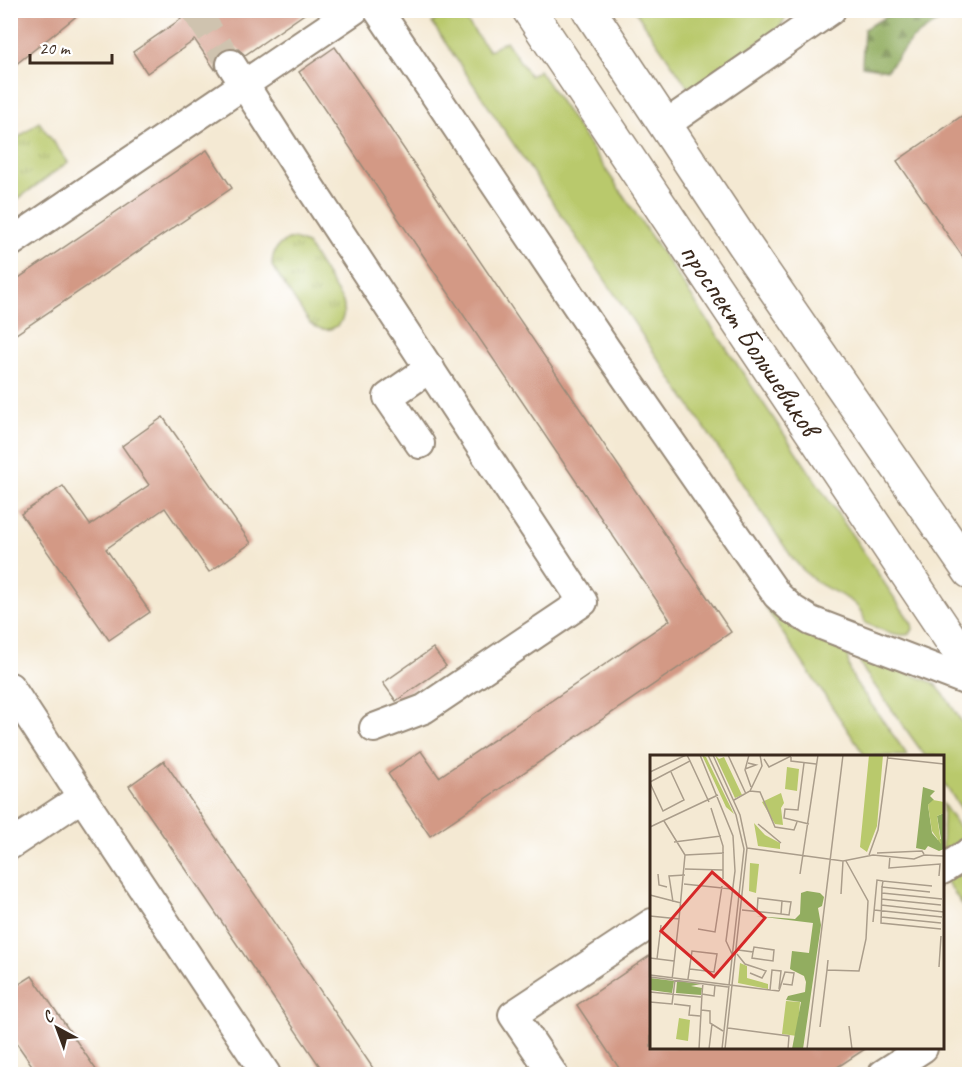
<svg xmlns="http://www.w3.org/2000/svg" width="980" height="1085" font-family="Caveat,sans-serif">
<defs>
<pattern id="forest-firs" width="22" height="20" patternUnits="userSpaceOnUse" patternTransform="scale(1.5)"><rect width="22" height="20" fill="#92ad60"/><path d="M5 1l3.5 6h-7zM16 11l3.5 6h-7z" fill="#788d4f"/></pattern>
<pattern id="park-tufts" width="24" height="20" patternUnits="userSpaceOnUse" patternTransform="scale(1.5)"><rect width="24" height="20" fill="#b9c96c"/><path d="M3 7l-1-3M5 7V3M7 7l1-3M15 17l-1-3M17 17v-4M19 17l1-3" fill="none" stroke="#98a358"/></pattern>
</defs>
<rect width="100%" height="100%" fill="#fff"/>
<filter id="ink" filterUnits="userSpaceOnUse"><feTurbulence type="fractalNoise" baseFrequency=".0167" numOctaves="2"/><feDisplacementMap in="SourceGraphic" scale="12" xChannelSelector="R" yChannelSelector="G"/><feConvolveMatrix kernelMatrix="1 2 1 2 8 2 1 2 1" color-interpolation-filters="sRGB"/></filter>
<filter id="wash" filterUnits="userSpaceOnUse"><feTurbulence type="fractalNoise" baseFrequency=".008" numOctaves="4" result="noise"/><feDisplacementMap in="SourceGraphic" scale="24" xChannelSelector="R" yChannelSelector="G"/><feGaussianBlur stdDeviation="1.35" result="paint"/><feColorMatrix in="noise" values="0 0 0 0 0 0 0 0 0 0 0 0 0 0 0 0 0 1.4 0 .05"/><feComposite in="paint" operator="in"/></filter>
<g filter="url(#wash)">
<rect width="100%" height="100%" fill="#f4e9d3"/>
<g fill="#b9c96c" stroke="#7a7a45" stroke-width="1.5">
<path d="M450,11H459L489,51L506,41L530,76L539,70L912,624L913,629L910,634C896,638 879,628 865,623C861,598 835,595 817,582C808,576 800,567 793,559L432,23Z"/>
<path d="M635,11H783L785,19L779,28L690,90Z"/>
<path d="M764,605L782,620L801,631L848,651C847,662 849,670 854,680L908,756H865Z"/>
<path d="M861,655L934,683L945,696L969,733V820L943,782L942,756H925L865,672L860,662Z"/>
<path d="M943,804L965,836L943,852H942Z"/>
<path d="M969,862V915L945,879Z"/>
</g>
<path fill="url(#forest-firs)" stroke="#666c3f" stroke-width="1.5" d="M896,11H953L911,40L887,70L862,66L864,29Z"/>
<g fill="url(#park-tufts)" stroke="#7a7a45" stroke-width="1.5">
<path d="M39,122L68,162L11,204V143Z"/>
<path d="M294,239L307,244L343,302C349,325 328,338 310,323L272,266C272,251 279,241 294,239Z"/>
</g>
<g id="blocks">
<g fill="#d39985">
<path d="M10,10H84L10,69Z"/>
<path d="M175,10H310L245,55L238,49L231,48L223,50L216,57L215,64L216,71L195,40L147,73L133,52L181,19Z"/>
<path d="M335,47L731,632L430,836L388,774L421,751L439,777L670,620L299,72Z"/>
<path d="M969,111V266L897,161Z"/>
<path d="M207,150L232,188L10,338V284Z"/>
<path d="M163,417L251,543L209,572L165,508L106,549L150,612L109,640L21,514L63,486L90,525L149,485L122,446Z"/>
<path d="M433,648L446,666L396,701L383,683Z"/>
<path d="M164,761L377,1074H325L158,828L129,786Z"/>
<path d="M651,955V1047H868L827,1074H623L577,1005Z"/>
<path d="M32,976L99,1074H38L15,1041L10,1034V990Z"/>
</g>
</g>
</g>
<g filter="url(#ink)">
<use href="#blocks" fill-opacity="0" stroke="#988a78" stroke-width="1.5"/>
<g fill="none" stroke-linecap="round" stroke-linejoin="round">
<path stroke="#cfc3af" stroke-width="28" stroke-dasharray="28 14" stroke-linecap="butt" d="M195,10L231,64"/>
<defs>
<g id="minor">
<path d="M378,10L606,349L777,595L792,609L811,621L970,682"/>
<path d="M231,64L304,178L583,602L424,709L374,728"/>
<path d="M665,125L831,10"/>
<path d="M10,243L354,10"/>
<path d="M420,444L388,397L430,368"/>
<path d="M10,687L82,797"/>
<path d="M10,845L82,797L266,1074"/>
<path d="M942,870L970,852"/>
<path d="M553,1074L513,1015L652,923"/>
<path d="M883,1074L923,1048"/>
</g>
<g id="major">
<path d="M529,10L970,668"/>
<path d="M589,10L744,244L970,572"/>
</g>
</defs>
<use href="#minor" stroke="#988a78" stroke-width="32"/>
<use href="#major" stroke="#988a78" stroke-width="36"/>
<use href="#minor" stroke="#fff" stroke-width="28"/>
<use href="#major" stroke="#fff" stroke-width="33"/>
</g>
</g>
<g text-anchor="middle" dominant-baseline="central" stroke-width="4.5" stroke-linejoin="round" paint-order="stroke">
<g font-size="30" fill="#3b2a1e" stroke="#fff">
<text transform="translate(750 339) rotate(56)">проспект Большевиков</text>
</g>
</g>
<g transform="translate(650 755)">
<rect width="294" height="294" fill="#f4e9d3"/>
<path d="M52,0L56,2L84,59L76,52ZM65,0L69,4L74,2L92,40L85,43ZM219,0H233L227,71L217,97L210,92ZM137,12L149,14L147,36L135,34ZM131,38L134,48L131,53L133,70L125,69L112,47ZM104,68L115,80L130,88V94L108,91ZM100,108L109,109L106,138L99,136ZM90,208L97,211V223L118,229V234L88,228ZM136,246L150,247L147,281L132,279ZM29,263L40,265L38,286L26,284Z" fill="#b9c96c"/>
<path d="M273,32L285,36L280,41L284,45L278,50L282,78L288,85L291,84L287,61L294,58V94L289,96L278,91L275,95L266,93ZM157,136L170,138L174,142L172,151L168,153L171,170L153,294H142L151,247L136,245L138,241L155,237L156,227L154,221L140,214L142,196L159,198L163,168L106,161L145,164L150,159L151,138ZM0,223L24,226L22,238L0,235ZM27,226L51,229L41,231L52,233L51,240L26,238Z" fill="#92ad60"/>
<path d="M283,45L294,47V58L287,61L291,89L282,76L278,50Z" fill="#b9c96c"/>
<path fill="none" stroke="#aa9d8b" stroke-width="1.5" d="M50,0L83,81L85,116L76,186L82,199M58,0L86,60L94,94L72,294M63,0L90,60L97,93L75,294M78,0L96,39M99,0L95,15L101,32M141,2V6L166,9M238,3L294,9M114,4L119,12L141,1M40,6L59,47M154,8L148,55L135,54L134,63L159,69M95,14L106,10L98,8M0,17L36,0M0,27L40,6L37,0M0,28L13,56L34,45L21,17M100,36L110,37L125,72L144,75L147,67M84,45L100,36L112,11L110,0M61,53L73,91V124M14,66L35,100L29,164M108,69L131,88M0,72L68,40M24,87L71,81M97,93L193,106L223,100L264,104L274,100L294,101M227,98L272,96L274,99M35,100L74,98M219,100L228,75L238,0M240,101L239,113L290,109L289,121M35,114L73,115M8,119L9,130L17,132M150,119L168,0M34,129L82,134M232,132L233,126L282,131M280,137L232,132L231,168L291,174M232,138L292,144M191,139L193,106M0,140L31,148M231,144L291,150M23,147L19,121L35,120M231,150L294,157M92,155L131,159L132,146L108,143L107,157M224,155L292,162M131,159L139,160L141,147L132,146M0,161L29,164L22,225M231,162L291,168M223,167L227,125L233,126M48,174L65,177L72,131M88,195L103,197L102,203L123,206L124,195L104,192L103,197M87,199L95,209L116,216L112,223L100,218M0,203L24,206M7,204L11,170M178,205L177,215L209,216L216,184L218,146L196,106M289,212L291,181M0,220L129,236M0,222L78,232M38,224L42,196L67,199L64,217L40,214M53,228L52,239L64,241L65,230M120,235L122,215L131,216L129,234M129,236L135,217L144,218L142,230L133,229M0,237L51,242M0,247L22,249L25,225M24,249L40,251L39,260L50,261M51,255L60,256V268L73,276M199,271L202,294M170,272L177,215M78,273L139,281L138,294M49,294L52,239M59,294L62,269M157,294L193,0"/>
<path fill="#d62828" fill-opacity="0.15" stroke="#d62828" stroke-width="3" d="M62,117L115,163L64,222L11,176Z"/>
<rect width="294" height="294" fill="none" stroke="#3b2a1e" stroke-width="3"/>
</g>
<rect width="980" height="1085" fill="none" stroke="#fff" stroke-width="36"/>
<g transform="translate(57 1028) rotate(319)" stroke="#ffffff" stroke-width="4.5" paint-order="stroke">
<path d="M0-4.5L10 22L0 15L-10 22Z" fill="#3b2a1e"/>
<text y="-9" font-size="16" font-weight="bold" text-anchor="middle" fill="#3b2a1e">С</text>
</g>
<path d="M30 54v9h82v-9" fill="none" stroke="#3b2a1e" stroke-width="3"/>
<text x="39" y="54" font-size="18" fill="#3b2a1e" stroke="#ffffff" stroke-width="4.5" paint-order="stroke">20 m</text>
</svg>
